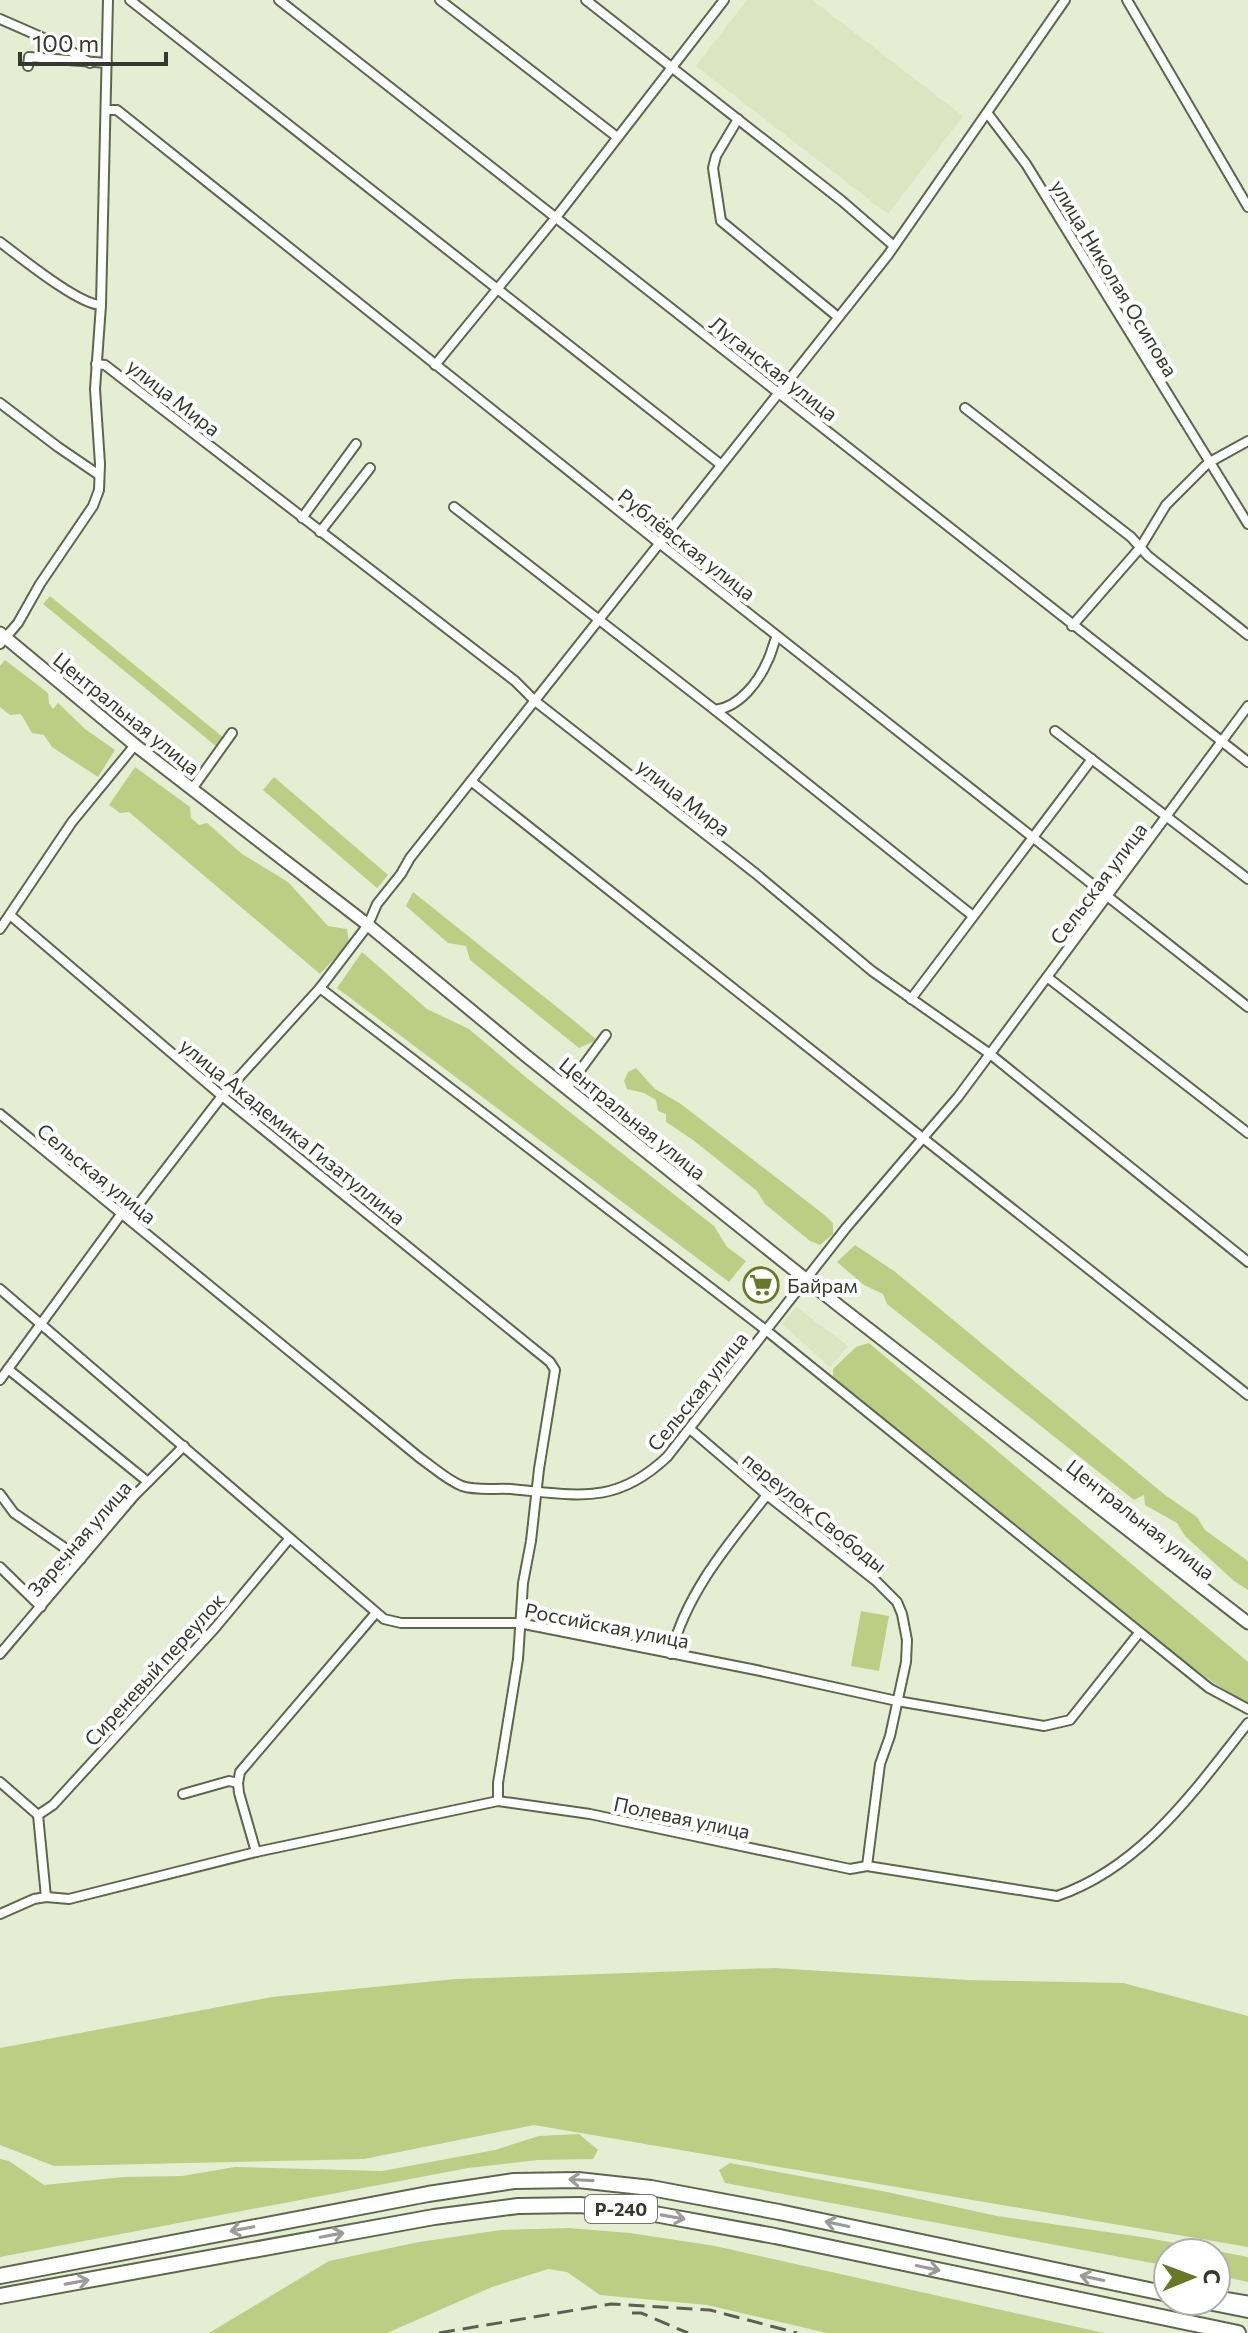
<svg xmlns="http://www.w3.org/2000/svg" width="1248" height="2333" font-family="Commissioner,sans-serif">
<rect width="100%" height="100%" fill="#e5edd2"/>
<g fill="#dbe5c2">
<path d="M747,0H812L963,116L888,214L696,66Z"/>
<path d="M796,1307L848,1346L830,1367L782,1324Z"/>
</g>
<g fill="#bbce84">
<path d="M50,596L224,738L217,747L43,604Z"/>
<path d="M5,660L48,693L49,703L53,709L58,703L85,729L115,750L98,777L52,747L44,735L32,733L21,714L10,715L0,707V666Z"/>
<path d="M135,767L190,807L191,818L199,825L207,823L242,854L288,882L328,926L347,929L349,943L320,974L129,812L120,813L109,805Z"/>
<path d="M274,777L388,875L377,888L263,790Z"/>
<path d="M413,892L578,1024L597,1040L579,1048L470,960L466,946L448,943L406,906Z"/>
<path d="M362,952L427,1009L469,1029L528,1079L714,1226L727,1247L746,1261L729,1282L337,988Z"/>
<path d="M636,1068L655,1089L681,1104L822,1213L833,1223V1234L820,1245L810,1241L765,1204L757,1191L693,1140L666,1122V1114L658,1111L656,1100L644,1093L627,1089L624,1081L628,1072Z"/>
<path d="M855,1245L894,1271L1165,1495L1197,1517L1205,1530L1248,1561V1590L1234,1581L1185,1536L1177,1523L1145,1505L1144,1495L1134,1500L887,1304L883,1294L864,1285L837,1262Z"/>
<path d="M869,1343L1248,1662V1704L1214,1683L1136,1626L833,1377V1369L856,1347Z"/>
<path d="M861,1611L889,1616L879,1671L851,1666Z"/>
<path d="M774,1968L968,1980L1123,1983L1248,2016V2247L534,2125L364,2159L54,2166L0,2145V2048L272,1997L456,1979Z"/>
<path d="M579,2134L598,2150L593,2159L538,2160L468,2168L0,2257V2159L9,2161L44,2185L124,2177L182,2176L235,2167L382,2171L495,2150L539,2136Z"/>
<path d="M730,2163L887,2192L997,2216L1148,2238L1248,2257V2282L1216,2275V2253H1168V2266L725,2183L719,2170Z"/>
<path d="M569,2228L630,2233L715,2246L1104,2333H827L707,2305L600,2295L567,2272L548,2269L492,2287L387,2333H209L329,2261L419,2242L501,2230Z"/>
</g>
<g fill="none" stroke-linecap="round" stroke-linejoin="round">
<defs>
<g id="street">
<path d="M130,0L720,464"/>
<path d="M279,0L1248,762"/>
<path d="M440,0L617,137"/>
<path d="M586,0L842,201L894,246"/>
<path d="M1127,0L1248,207"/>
<path d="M0,19L64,47L90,63"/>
<path d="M28,66L29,57L107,63"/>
<path d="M106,110H117L658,542L1248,1007"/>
<path d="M988,114L1026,164L1248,524"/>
<path d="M738,119L716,156L713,168L721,221L838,317"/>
<path d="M0,242C20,257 79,305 101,305"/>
<path d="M96,364L105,365L515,681L535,701L755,873L872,971L990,1054L1248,1262"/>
<path d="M435,365L557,216L724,0"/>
<path d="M0,403L58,447L99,475"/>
<path d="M965,408L1131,537L1148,556L1248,635"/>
<path d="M454,507L715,710C740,707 759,681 768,660C772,652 773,644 777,636"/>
<path d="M302,518L356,444"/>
<path d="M320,532L370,468"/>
<path d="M1072,626L1140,548L1166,505L1208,463L1248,441"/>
<path d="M0,644L18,623L40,584L93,506L99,490L100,464L95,389L101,305L108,0"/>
<path d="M715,710L973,916"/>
<path d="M1055,731L1248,879"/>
<path d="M471,781L1248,1395"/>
<path d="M192,789L232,733"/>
<path d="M10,915L222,1096L550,1362L555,1370L539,1469L531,1541L523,1583L518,1659L498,1783V1801"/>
<path d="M0,929L72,822L135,745"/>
<path d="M1047,977L1248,1133"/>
<path d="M320,988L767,1331L1209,1688L1248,1709"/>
<path d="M911,999L1092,759"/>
<path d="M567,1088L606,1035"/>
<path d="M0,1114L420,1458C433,1467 447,1480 462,1486C477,1491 495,1488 511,1489C577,1495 615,1506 667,1457L846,1228L958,1097L1248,706"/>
<path d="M128,1218L222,1096L320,988L368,925L377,904L401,874L410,858L888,255L1065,0"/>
<path d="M0,1289L384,1619L401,1623H519L756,1670L897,1701L1044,1726L1070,1720L1139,1633"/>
<path d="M8,1369L148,1482"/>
<path d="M0,1380L122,1213"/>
<path d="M690,1429L767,1495L876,1581L897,1602L902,1614L907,1640L906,1662L890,1736L880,1764L867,1866"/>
<path d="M0,1494L14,1513L81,1559"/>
<path d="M0,1567L41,1607"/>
<path d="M0,1654L134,1496L184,1446"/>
<path d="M671,1654C686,1593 729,1543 767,1495"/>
<path d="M0,1782L38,1815"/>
<path d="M183,1794L229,1781L238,1783"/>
<path d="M38,1815L53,1805L215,1628L289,1539"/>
<path d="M38,1815L46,1897"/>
<path d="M256,1852L239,1793L238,1783L240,1772L375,1614"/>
<path d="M0,1914L34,1899L46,1897L69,1899L256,1852L498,1801L590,1814L850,1869L867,1866L1057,1896C1142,1867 1195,1790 1248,1723"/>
</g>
<g id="secondary">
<path d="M0,633L135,745L368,925L525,1055L843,1309L1248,1623"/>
<path d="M1217,2297L1248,2302"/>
</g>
<g id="highway">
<path d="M0,2276L428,2194L514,2181L578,2180L651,2188L779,2212L1168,2294"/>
<path d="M0,2296L434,2217L518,2206L580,2205L649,2213L775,2236L1238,2333"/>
<path d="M1203,2301L1248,2310"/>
</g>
</defs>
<use href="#street" stroke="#5f664e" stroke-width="12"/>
<use href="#secondary" stroke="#5f664e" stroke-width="15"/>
<use href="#highway" stroke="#5f664e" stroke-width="18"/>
<use href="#street" stroke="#fff" stroke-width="8"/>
<use href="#secondary" stroke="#fff" stroke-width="11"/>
<use href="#highway" stroke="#fff" stroke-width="14"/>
<g stroke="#5c6052" stroke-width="3" stroke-dasharray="16 8" stroke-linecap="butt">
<path d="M632,2313H641L688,2333"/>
<path d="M439,2333L611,2304L710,2310L797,2333"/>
</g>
</g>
<defs><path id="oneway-shaft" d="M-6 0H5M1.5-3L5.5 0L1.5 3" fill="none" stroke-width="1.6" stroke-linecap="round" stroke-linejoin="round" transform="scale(2)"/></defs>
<g stroke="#9a9c97">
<use href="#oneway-shaft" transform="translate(581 2180) rotate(-177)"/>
<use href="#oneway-shaft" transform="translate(673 2217) rotate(10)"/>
<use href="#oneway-shaft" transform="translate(837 2224) rotate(-168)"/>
<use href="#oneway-shaft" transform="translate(242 2229) rotate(169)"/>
<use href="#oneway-shaft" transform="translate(332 2235) rotate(-11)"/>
<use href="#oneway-shaft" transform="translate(928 2268) rotate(12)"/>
<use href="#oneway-shaft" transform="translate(1092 2278) rotate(-168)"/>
<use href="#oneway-shaft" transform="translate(77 2282) rotate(-10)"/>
</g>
<defs>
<symbol id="supermarket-ring" viewBox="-11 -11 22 22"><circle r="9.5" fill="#fff" stroke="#677826" stroke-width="1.5"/><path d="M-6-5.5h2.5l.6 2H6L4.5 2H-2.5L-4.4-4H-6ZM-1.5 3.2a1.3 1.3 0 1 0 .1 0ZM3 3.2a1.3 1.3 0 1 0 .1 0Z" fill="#677826"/></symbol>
</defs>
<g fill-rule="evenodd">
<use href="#supermarket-ring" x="741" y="1265" width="40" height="40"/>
</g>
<g text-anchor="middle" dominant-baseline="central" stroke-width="8" stroke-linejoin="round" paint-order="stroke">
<rect fill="#fff" stroke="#72746d" stroke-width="2" x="585" y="2195" width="72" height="28" rx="6"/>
<g font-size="18" font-weight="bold" fill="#36392f">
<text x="621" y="2209">Р-240</text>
</g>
<g font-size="20" fill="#36392f" stroke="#fff">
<text transform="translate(1115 278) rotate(59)">улица Николая Осипова</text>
<text transform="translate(774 368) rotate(38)">Луганская улица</text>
<text transform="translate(174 397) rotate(38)">улица Мира</text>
<text transform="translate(687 544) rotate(38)">Рублёвская улица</text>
<text transform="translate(127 713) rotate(39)">Центральная улица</text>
<text transform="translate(684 797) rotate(38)">улица Мира</text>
<text transform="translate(1098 883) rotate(-53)">Сельская улица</text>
<text transform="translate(633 1118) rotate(39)">Центральная улица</text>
<text transform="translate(293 1131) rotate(39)">улица Академика Гизатуллина</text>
<text transform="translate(97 1173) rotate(39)">Сельская улица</text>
<text transform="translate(697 1391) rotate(-51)">Сельская улица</text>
<text transform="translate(815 1512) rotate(39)">переулок Свободы</text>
<text transform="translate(1141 1519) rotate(38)">Центральная улица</text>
<text transform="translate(79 1538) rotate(-49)">Заречная улица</text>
<text transform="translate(607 1625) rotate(11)">Российская улица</text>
<text transform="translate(154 1669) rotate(-48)">Сиреневый переулок</text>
<text transform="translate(682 1817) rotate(12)">Полевая улица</text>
</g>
<g font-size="20" fill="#36392f" stroke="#fff" text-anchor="start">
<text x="787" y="1285">Байрам</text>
</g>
</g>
<g transform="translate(1192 2277) rotate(89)"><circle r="38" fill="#ffffff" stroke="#afb0ac" stroke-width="2"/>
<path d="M0-6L14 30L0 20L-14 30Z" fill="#677826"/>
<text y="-12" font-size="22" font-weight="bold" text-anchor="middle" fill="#36392f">С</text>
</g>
<path d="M20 52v12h146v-12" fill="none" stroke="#36392f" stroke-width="4"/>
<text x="32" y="52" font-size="24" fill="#36392f" stroke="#ffffff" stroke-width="6" paint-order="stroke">100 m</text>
</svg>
